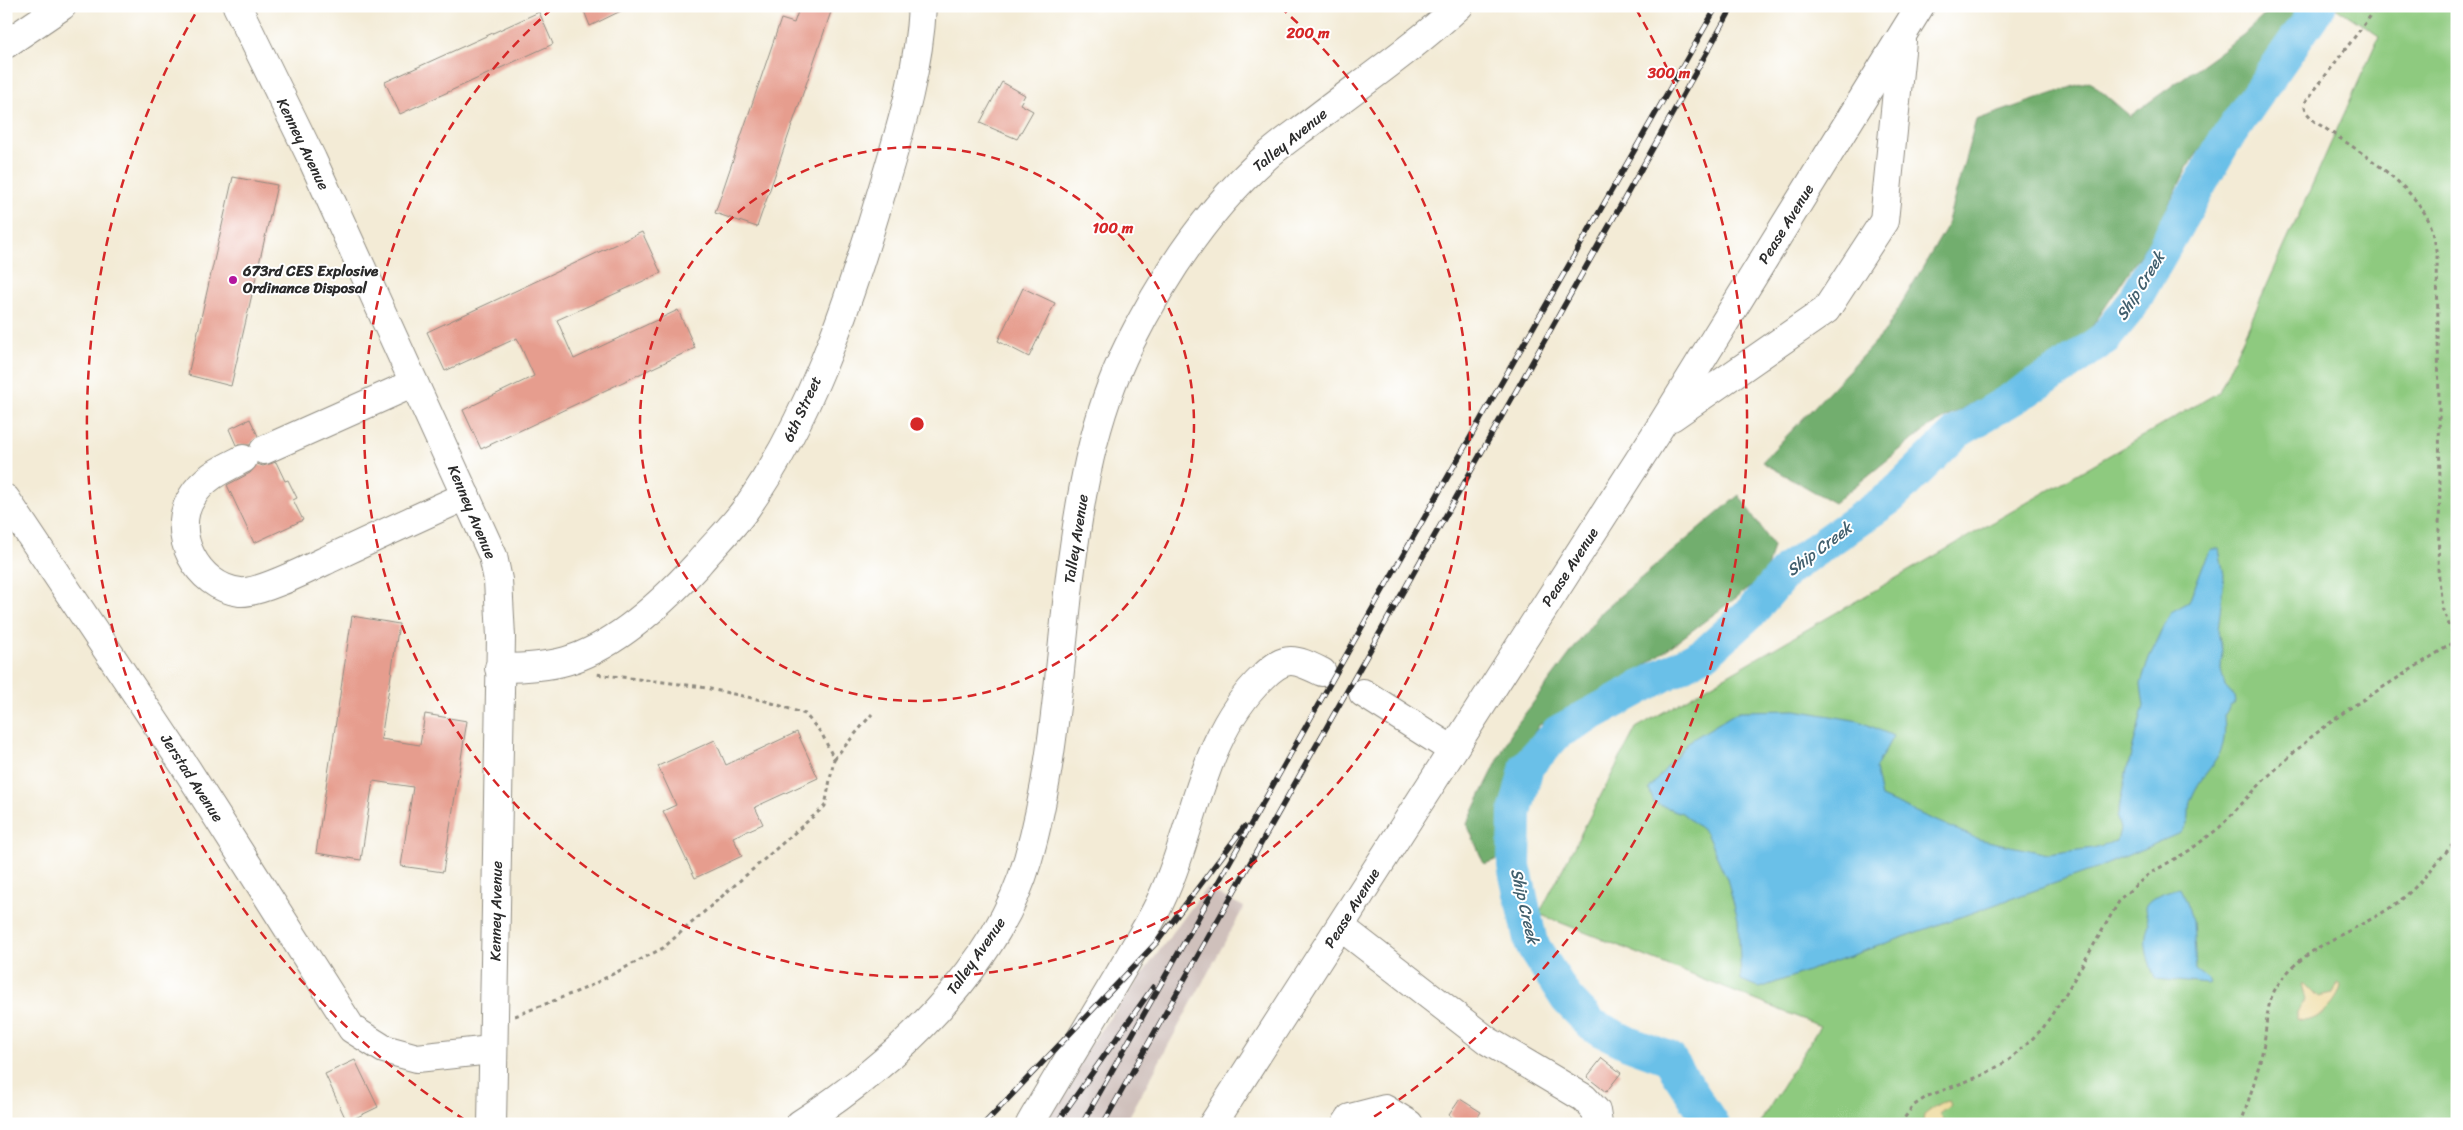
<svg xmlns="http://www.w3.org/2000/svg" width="2463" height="1130" font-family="Sriracha,sans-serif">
<rect width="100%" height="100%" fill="#fff"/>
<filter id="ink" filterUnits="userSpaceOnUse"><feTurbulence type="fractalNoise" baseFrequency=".02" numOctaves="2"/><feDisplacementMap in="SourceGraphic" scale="10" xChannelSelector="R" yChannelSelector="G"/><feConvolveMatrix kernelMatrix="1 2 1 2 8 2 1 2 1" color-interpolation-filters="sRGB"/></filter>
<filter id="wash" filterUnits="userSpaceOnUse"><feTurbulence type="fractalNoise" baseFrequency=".0096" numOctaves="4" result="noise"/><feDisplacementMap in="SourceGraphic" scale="20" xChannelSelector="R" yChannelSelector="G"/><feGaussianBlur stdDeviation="1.12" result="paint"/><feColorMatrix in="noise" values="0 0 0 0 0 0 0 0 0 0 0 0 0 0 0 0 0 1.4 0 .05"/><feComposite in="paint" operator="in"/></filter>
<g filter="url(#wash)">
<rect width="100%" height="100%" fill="#f3ebd6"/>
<path fill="#cfc0bb" d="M1206,888L1244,907L1125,1124H1031Z"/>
<path fill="#8eca7f" stroke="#5c7a55" d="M2334,6H2457V1124H1759L1820,1026L1539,914L1636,728L2219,392L2379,36Z"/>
<g fill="#72ae6e" stroke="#4e6c4c">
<path d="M2274,6H2307L2188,166L2156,231L2080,345L1927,428L1834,503L1762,462L1884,333L1946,228L1976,120L2089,81L2130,116L2243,35Z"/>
<path d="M1739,495L1773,546L1765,576L1630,677L1563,723L1540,724L1521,754L1500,807L1501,858L1484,864L1467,824L1512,731L1602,611Z"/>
</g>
<g fill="#eeda9e" stroke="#8c8264">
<path d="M2338,983L2341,985C2340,1000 2314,1028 2297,1019V1012L2306,999L2302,984H2305L2318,997L2332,994Z"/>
<path d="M1949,1101L1951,1105L1939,1114L1947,1124H1925L1923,1121L1924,1115C1931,1110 1941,1101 1949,1101Z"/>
</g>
<g fill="#6bc0e8" stroke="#4b768a">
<path d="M2212,549H2219L2224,575L2218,631L2222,651L2221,669L2225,686L2235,697L2236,703L2230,706L2224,716C2229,762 2207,762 2192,797C2185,813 2195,818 2180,833L2098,868L1760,988L1741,980L1738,919L1727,879L1706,833L1682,813L1654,803L1649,789L1688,742L1739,711L1796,710L1859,721L1893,736L1875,769L1881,797L1978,839L2048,854L2093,848L2117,841L2120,829L2117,818L2126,773L2144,706L2141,684L2149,658L2171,612L2189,602L2204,563Z"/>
<path d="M2180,888L2193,921L2196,970L2208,979L2210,983L2207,984L2155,979C2149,960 2141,944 2149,924C2148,919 2145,913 2145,908C2146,898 2171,889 2180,888Z"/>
</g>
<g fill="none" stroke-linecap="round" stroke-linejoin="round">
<path stroke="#6bc0e8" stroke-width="34" d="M1712,1124L1669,1058L1628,1043L1592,1025L1567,999L1531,943L1514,866L1515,813L1527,766L1558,732L1708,651L1752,611L1788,569L1891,497L1957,432L2062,369L2105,338L2131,306L2224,142L2319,6"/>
</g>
<g id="blocks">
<g fill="#e69d8e">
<path d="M582,6H631L590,26Z"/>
<path d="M800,6H833L757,227L715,213L781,19L794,23Z"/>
<path d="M539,12L553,44L400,114L385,82Z"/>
<path d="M1002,82L1025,95L1020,104L1033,111L1017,139L980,123Z"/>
<path d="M233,177L277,185L231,386L188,375Z"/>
<path d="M642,232L661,273L557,320L574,359L678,310L695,348L481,449L463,410L534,376L517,338L445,371L427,332Z"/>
<path d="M1023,288L1055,303L1029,357L998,341Z"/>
<path d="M250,419L258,436L250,445H236L229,429Z"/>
<path d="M276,462L285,481L288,480L297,498L293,500L303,520L254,543L227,485L250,473L257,464L263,466Z"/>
<path d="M352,616L399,624L381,739L420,745L425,714L467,721L443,872L401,866L413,787L373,781L361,860L316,853Z"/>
<path d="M797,732L818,778L755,807L763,824L733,837L742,856L695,878L663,811L676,805L658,766L715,740L726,765Z"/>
<path d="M1602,1058L1621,1073L1606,1092L1587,1077Z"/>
<path d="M355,1060L378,1107L347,1122L325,1074Z"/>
<path d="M1460,1099L1481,1112L1473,1124H1461L1449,1115Z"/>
</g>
</g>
</g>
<g filter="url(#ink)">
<use href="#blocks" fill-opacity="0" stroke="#8f8b80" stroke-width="1"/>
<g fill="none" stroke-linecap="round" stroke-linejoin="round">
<defs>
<g id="minor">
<path d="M237,6L312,159L493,556L498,580L501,637L492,1124"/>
<path d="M6,44L62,6"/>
<path d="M1672,417L1826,310L1884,221L1902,41"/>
<path d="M264,450L414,383"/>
<path d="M243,459C223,469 204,477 192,497C169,533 197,587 240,592C259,594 312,567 331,558C376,537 421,516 466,496"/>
<path d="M6,499L186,768L352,1029L384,1049L417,1058L491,1050"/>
<path d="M499,668C522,668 544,667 566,661C615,647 664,601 698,564C713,546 731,529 745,510C810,418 846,311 878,204C897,140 919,74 922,6"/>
<path d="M1363,693L1451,749"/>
<path d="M1341,927L1488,1041L1584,1098L1596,1111L1598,1124"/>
<path d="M800,1124C892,1065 997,968 1028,859C1054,769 1059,669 1070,576C1080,497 1093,417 1129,345C1163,277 1208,209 1265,158C1280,144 1297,133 1314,120C1362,83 1413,48 1459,6"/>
<path d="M1030,1124C1062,1069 1095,1016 1127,961C1138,941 1151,922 1160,902C1196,827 1200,737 1263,677C1286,654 1295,659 1322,672"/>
<path d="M1213,1124L1662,424L1920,6"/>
<path d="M1346,1124L1350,1118L1385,1109L1409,1124"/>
</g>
</defs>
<use href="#minor" stroke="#8f8b80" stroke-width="30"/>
<g stroke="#8f8b80" stroke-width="3" stroke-dasharray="4 4" stroke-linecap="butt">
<path d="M834,759L872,714"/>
<path d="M515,1016L586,988L663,948L825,806L834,759L822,734L805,714L766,701L696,686L596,674"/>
<path d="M1900,1124L1913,1106L1928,1096L1983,1075L2009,1060L2028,1043L2043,1028L2066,993L2121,898L2149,874L2190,850L2219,828L2265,779L2310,738L2347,710L2456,641L2442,608L2438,569L2440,487L2437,255C2435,247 2435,237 2432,229C2418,185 2351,146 2314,121L2307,113L2304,104L2378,6"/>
<path d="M2241,1124C2249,1098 2259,1070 2264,1043C2267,1025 2266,1004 2276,988C2303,942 2363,931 2402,899C2423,882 2439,859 2457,840"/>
</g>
<use href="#minor" stroke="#fff" stroke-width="28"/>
<defs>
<g id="rail">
<path d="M984,1124L1157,942L1244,827"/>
<path d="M1056,1124L1153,987"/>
<path d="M1082,1124L1371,611L1717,6"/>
<path d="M1103,1124L1733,6"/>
</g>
</defs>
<use href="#rail" stroke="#2b2b2b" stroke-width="5.5"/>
<use href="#rail" stroke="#fff" stroke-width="4" stroke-dasharray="11" stroke-linecap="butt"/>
</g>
</g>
<g fill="none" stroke="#d62828" stroke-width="2.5" stroke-dasharray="9 6">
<circle cx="917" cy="424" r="277"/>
<path d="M1280 7A553 553 0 1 1 554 7"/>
<path d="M465 1120A830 830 0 0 1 198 9M1636 9A830 830 0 0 1 1369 1120"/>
</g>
<circle fill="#b5179e" stroke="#fff" stroke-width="2" cx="233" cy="280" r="5"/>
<g text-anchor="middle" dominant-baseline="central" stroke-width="4" stroke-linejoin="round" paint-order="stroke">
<g font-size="15" fill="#2b2b2b" stroke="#fff">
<text transform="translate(1290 140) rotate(-39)">Talley Avenue</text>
<text transform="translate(303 144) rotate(64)">Kenney Avenue</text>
<text transform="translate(1786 224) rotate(-58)">Pease Avenue</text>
<text transform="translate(802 409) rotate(-65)">6th Street</text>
<text transform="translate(472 512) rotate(67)">Kenney Avenue</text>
<text transform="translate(1076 539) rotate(-81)">Talley Avenue</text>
<text transform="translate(1570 567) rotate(-57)">Pease Avenue</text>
<text transform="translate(192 778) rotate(57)">Jerstad Avenue</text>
<text transform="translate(1352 908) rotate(-58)">Pease Avenue</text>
<text transform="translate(496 911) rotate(-89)">Kenney Avenue</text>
<text transform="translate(976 956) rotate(-55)">Talley Avenue</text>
</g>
<g font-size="15" font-weight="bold" fill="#2b2b2b" stroke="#fff" text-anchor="start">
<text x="243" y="271">673rd CES Explosive<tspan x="243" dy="17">Ordinance Disposal</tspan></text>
</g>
<g font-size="16" font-style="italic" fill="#415f6d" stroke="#fff">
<text transform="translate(2140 286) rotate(-58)">Ship Creek</text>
<text transform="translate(1819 549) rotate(-37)">Ship Creek</text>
<text transform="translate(1525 906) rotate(77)">Ship Creek</text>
</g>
</g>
<circle cx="917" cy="424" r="8" fill="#d62828" stroke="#fff" stroke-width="2.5"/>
<g font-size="15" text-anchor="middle" font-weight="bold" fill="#d62828" stroke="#fff" stroke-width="4" stroke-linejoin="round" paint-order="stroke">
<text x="1308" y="38">200 m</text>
<text x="1669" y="78">300 m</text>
<text x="1113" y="233">100 m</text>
</g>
<rect width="2463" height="1130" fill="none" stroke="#fff" stroke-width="25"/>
</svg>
